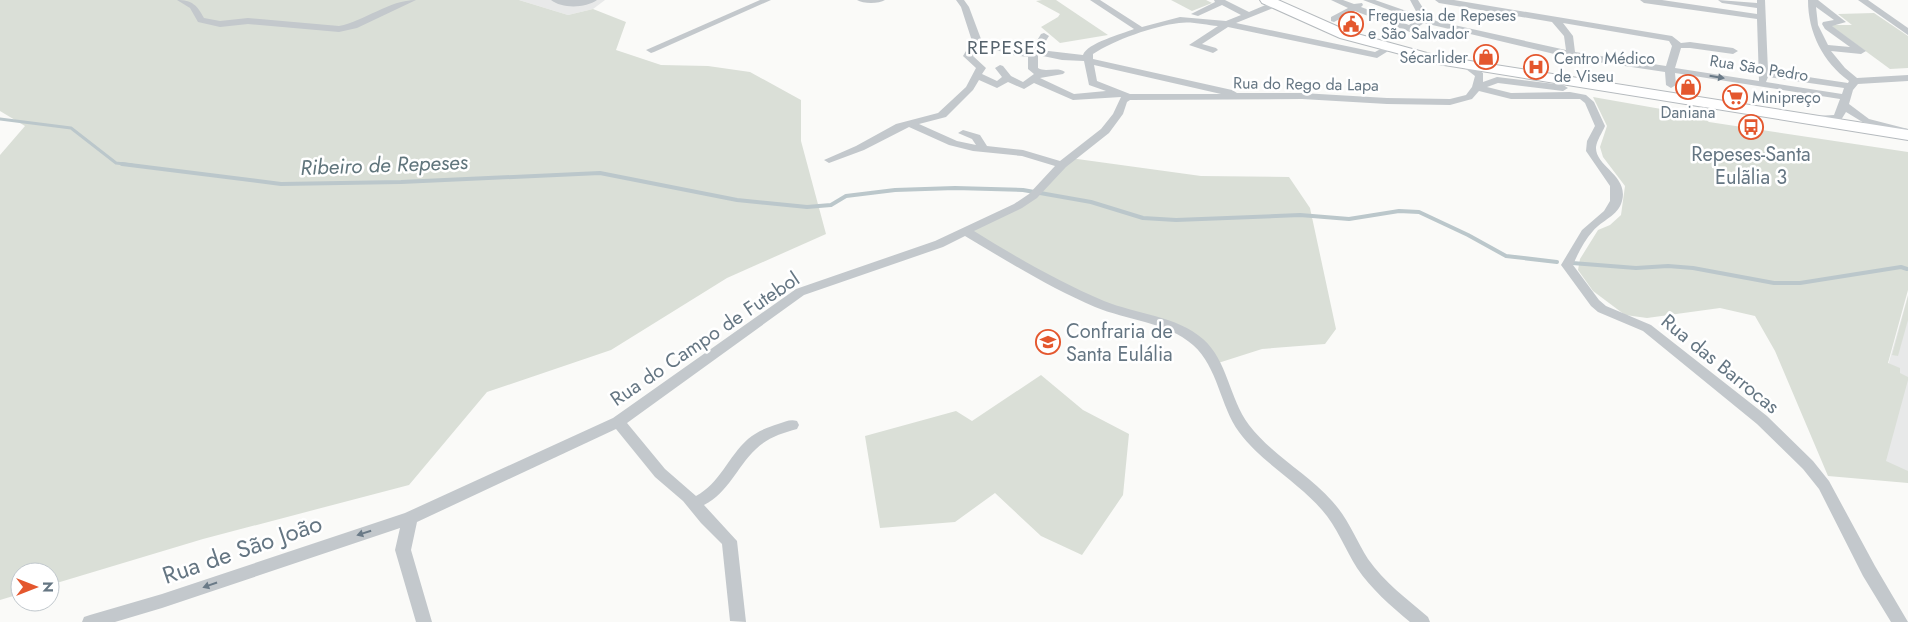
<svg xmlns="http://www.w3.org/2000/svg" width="1908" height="622" font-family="Jost,sans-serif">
<rect width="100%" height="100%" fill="#fafaf8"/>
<g fill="#e8e9e9">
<path d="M519,0H605L593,9L568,15Z"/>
<path d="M1908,295V477L1862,457Z"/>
</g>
<g fill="#dadfd7">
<path d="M0,0H519L568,15L593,9L626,22L616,50L661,65L708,66L750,72L801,100V141L826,234L727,278L611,350L487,392L409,485L203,539L50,585V572H20V594L0,600V155L25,126L0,111Z"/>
<path d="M1042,0H1056L1108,35L1060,43L1041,27L1058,17L1060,14L1036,1Z"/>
<path d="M1171,0H1206L1212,3L1192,11Z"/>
<path d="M1874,13L1908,36V68L1890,69L1830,25H1852L1838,14Z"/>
<path d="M1593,97L1701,116L1709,122L1908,152V290L1888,363L1900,368V373L1908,377V380L1886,461L1908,471V483L1828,476L1775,351L1755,316L1720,308L1647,318L1625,315L1593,291L1578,270L1580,259L1598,230L1610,225L1621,215L1625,186L1603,157L1600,147L1607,126Z"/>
<path d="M1070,158L1201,176L1289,177L1310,208L1336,329L1325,344L1262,349L1215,364L1183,332L1101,304L967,232L1018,206Z"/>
<path d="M1908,296V320L1898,356L1892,355Z"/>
<path d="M1041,375L1083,410L1129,434L1123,495L1082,555L1041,536L995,493L955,522L880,528L865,436L956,411L972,421Z"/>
</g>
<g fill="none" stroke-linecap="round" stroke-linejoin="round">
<path stroke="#bbc7cb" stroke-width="3" d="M0,119L71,128L116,163L132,165"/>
<g stroke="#bbc7cb" stroke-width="4">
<path d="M122,164L281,184L401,182L600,173L737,200L807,207L831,205L846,196L895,190L955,188L1023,190L1091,202L1143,218L1176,220L1300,215L1349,219L1399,211L1419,212L1468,235L1506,256L1557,262"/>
<path d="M1572,263L1636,268L1668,266L1693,268L1774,283H1800L1901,267L1907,269"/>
</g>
<defs>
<path id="primary" d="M1260,0H1278L1350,32L1438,56L1908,130V140L1438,64L1340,38L1262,3Z"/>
</defs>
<use href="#primary" stroke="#b5babe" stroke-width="2"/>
<g fill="#c3c8cc" fill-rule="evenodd">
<path d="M177,0C192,0 197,5 204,18L220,21L248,18L339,26C365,21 389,0 416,0L357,28L339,32L248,24L220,27L198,22L190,8Z"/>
<path d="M551,0H597C586,8 562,9 551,0Z"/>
<path d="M760,0H771L654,52L651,53L646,50Z"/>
<path d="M857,0H885C879,4 863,4 857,0Z"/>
<path d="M956,0H964L969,7L981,39L1017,50L1030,52L1041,34L1044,33L1049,36L1040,50L1083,55C1087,43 1122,34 1134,29L1090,0H1100L1142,27L1180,17L1226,21L1241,15L1222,5L1198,16L1191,14L1215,2L1214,0H1225L1249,12L1275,1L1279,4L1278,6L1236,23L1375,52L1388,45L1393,48L1377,58L1228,27L1202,44L1216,48L1218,50L1213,53L1189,45L1218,26C1206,25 1191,21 1179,23C1154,26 1114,40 1093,54V59L1232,90L1237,93H1302L1387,98L1450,99L1466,95L1472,87L1475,76L1462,66L1467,63L1483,73V82L1497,77L1563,85L1568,88L1563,91L1498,83L1487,87L1511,93L1570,92L1586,95L1594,102L1605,126C1602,133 1597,140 1596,147C1595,167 1629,175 1622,201C1618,216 1602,220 1593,231C1584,241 1578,253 1573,265L1599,300L1606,306L1651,325L1767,416L1813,461L1829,481L1875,566L1908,622H1891L1863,576L1819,489L1803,469L1757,424L1643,331L1598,312L1591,306L1561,265L1582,230L1604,211L1610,201V186L1586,151L1587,141L1595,126L1585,103L1580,99H1511L1479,91L1472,99L1450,105L1387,104L1302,99L1130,100L1127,102L1123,114L1109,133L1066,167L1037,198L1022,208L974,231C1016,257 1059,282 1104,301C1136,314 1177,316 1203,339C1228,361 1229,398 1249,425C1272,455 1307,473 1332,501C1348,518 1356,540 1368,559C1384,582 1407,599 1428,617L1430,622H1410C1391,606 1371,589 1357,568C1345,549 1337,527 1322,510C1297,481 1262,463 1239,432C1220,406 1218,367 1193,345C1167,322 1126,320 1095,307C1050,288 1007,261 965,236L943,247L804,295L627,423L665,469L696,496C720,483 728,457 748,439C756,432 768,427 778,424C785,422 790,419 797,421L799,425L797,429C782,433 767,438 756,449C736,468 729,492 704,505L737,541L746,622L730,621L722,544L701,523L683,501L655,477L616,429L417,522L411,550L432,622H416L395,550L400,528L162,608L115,622H82L84,617L90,615L162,594L405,513L613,418L796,289L935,241L1014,204L1029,194L1055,166L1022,156L973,151L949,145L909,127L864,150L829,163L824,160L856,146L896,124L938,113L966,87L976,68L963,56L972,41L961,7ZM979,45L1013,55L1028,57V69L1034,74L1023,82L1011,76L1003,66L1000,65L995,68L1002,77L997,81L982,74L986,68L973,56ZM1038,55L1062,60L1084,61L1089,85L1106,91L1074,94L1040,78L1063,74L1065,72C1057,66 1046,73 1038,68ZM1094,65L1221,94H1130L1097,81ZM979,80L997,88L1008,82L1024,89L1034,83L1073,100L1121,97L1113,114L1101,129L1060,161L1023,150L987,146L980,135L963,130L958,133L972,139L976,145L957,141L919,124L946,117L973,90Z"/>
<path d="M1331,0H1343L1354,4L1362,3L1363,5L1361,7L1409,25L1416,20L1363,0H1375L1418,15L1410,0H1418L1426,13L1436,21L1566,50L1564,36L1552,22L1439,3L1435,0H1454L1672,36L1681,43L1690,42L1733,48L1738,51L1733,54L1690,48H1681L1675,68L1759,81L1757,19L1644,3L1640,0H1662L1757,14V8L1722,3L1718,0L1757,3V0H1765L1768,71L1848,83L1849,81C1823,62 1808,33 1808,0H1818L1846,22L1832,26L1866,51L1861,54L1831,51L1845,68L1857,78L1908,75V81L1858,84L1853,90L1849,104L1869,119L1908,129V135L1869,126L1846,112L1841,120H1815V116L1834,115L1840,99L1675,73L1676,85L1671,88L1666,85L1665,72L1571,58L1424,23L1410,32L1355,11L1334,22L1331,21V17L1348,8ZM1816,7L1834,20L1823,22L1822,24L1825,29L1850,47L1828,45L1818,25ZM1563,23L1669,41L1672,46L1666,66L1575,52L1573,36ZM1768,77L1844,88L1842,94L1766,82Z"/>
<path d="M1858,0H1868L1908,28V35Z"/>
</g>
<use href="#primary" fill="#fff" fill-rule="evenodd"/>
</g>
<defs><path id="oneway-solid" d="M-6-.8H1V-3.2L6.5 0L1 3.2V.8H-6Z" transform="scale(1.25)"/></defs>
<g fill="#6a7a87">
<use href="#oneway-solid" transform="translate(1717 77) rotate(9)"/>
<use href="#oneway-solid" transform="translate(364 533) rotate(162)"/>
<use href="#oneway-solid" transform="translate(210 585) rotate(161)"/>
</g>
<defs>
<symbol id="civic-ring" viewBox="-11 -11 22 22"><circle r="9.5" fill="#fff" stroke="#e4572e" stroke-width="1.5"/><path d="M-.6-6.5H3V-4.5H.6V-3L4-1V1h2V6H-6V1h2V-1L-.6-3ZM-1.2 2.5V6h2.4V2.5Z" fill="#e4572e"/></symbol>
<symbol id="shop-ring" viewBox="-11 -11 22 22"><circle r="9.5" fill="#fff" stroke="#e4572e" stroke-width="1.5"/><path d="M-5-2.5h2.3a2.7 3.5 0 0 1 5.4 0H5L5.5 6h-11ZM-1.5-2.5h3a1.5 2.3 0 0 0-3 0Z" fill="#e4572e"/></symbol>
<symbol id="hospital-ring" viewBox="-11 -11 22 22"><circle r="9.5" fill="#fff" stroke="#e4572e" stroke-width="1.5"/><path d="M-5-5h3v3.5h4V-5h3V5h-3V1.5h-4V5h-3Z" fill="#e4572e"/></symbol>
<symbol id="supermarket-ring" viewBox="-11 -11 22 22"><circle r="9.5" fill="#fff" stroke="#e4572e" stroke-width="1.5"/><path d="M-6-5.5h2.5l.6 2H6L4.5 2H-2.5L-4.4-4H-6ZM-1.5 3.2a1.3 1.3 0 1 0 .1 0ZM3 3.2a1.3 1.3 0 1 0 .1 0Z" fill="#e4572e"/></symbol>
<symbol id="bus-ring" viewBox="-11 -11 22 22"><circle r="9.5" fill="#fff" stroke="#e4572e" stroke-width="1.5"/><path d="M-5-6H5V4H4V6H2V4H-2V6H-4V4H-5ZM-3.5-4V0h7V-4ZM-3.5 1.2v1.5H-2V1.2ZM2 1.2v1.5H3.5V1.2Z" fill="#e4572e"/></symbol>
<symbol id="school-ring" viewBox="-11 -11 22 22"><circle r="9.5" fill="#fff" stroke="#e4572e" stroke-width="1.5"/><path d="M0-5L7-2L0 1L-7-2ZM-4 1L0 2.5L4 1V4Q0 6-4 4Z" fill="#e4572e"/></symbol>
</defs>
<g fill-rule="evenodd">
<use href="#civic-ring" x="1337" y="10" width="28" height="28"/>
<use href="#shop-ring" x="1472" y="43" width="28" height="28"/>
<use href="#hospital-ring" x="1522" y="53" width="28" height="28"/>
<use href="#shop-ring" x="1674" y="73" width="28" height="28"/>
<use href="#supermarket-ring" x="1721" y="83" width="28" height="28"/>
<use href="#bus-ring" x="1737" y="113" width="28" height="28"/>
<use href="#school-ring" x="1034" y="328" width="28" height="28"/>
</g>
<g text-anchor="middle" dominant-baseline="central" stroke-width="5" stroke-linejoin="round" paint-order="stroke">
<g font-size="16" fill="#657683" stroke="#fff" text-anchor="start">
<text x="1368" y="15">Freguesia de Repeses<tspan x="1368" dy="18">e São Salvador</tspan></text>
<text x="1468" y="57" text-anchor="end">Sécarlider</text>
<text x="1554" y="58">Centro Médico<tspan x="1554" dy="18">de Viseu</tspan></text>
<text x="1752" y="97">Minipreço</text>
<text x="1688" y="112" text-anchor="middle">Daniana</text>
</g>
<g font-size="16" fill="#657683" stroke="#fff">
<text transform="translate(1759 68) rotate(9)">Rua São Pedro</text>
<text transform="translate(1306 84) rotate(1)">Rua do Rego da Lapa</text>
</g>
<g font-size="19" letter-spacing="1" fill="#57646e" stroke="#fff">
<text x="1007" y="47">REPESES</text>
</g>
<g font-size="20" fill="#657683" stroke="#fff">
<text x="1751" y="154">Repeses-Santa<tspan x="1751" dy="23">Eulãlia 3</tspan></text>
<text x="1066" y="331" text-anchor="start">Confraria de<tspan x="1066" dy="23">Santa Eulália</tspan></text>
</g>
<g font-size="20" fill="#657683" stroke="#fff">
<text transform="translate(705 339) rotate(-34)">Rua do Campo de Futebol</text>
<text transform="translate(1720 364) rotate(39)">Rua das Barrocas</text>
</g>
<g font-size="21" font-style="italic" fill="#60757c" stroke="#fff">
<text transform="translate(384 165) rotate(-2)">Ribeiro de Repeses</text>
</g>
<g font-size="24" fill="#657683" stroke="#fff">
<text transform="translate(242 549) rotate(-19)">Rua de São João</text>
</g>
</g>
<g transform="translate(35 587) rotate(90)"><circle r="24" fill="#ffffff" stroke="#c1c8cd"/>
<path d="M0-4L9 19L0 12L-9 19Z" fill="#e4572e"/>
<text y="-8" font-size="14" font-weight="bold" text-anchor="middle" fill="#657683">N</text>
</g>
</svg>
